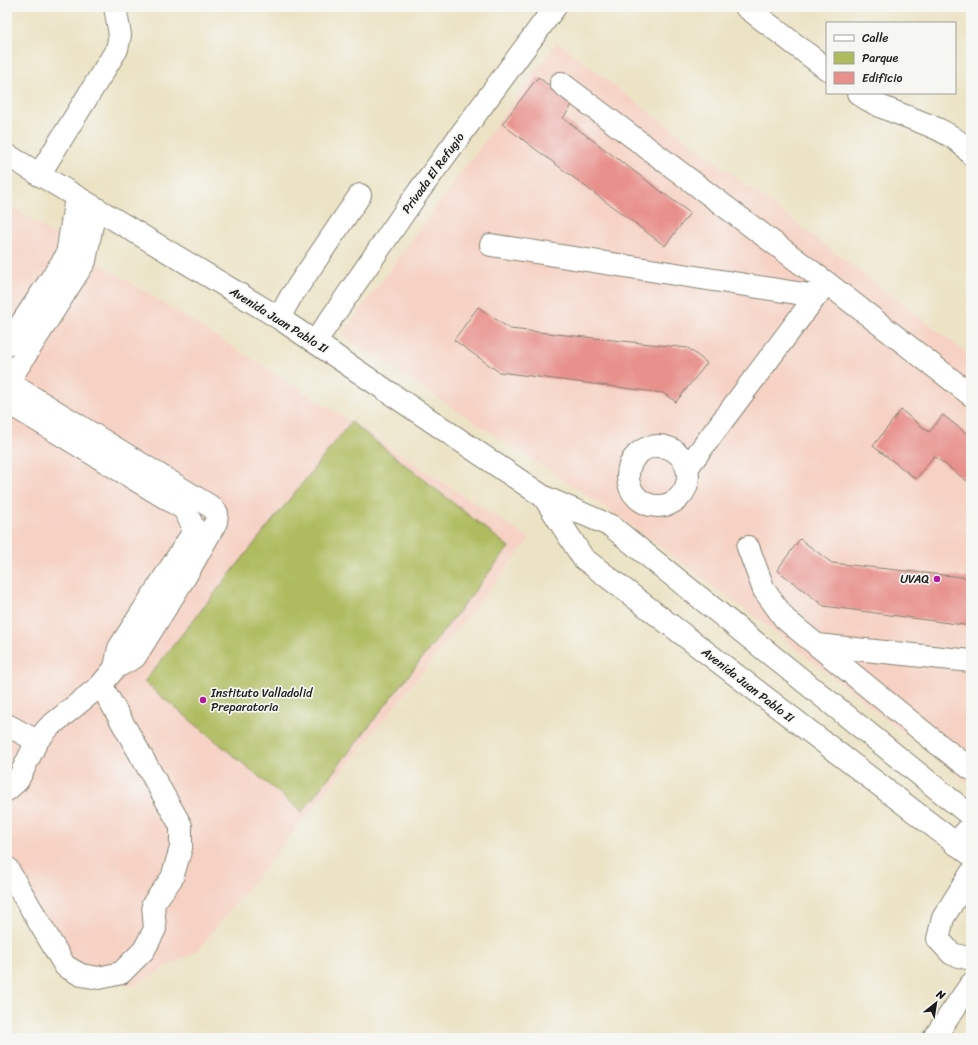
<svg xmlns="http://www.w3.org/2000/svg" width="978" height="1045" font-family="Sriracha,sans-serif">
<rect width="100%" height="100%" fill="#f6f6f2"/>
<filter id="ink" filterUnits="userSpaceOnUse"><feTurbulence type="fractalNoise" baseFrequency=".025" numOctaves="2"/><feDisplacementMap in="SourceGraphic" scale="8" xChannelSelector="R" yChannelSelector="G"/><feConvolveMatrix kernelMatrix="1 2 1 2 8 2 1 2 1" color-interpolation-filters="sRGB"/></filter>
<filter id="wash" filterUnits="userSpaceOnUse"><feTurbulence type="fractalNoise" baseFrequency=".012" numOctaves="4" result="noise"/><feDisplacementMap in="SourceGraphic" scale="16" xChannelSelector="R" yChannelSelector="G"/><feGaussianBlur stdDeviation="0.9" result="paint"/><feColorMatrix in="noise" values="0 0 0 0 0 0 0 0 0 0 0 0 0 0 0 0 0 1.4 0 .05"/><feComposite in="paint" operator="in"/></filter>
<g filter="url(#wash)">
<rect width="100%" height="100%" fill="#ece3c5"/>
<g fill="#f6d2c4">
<path d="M557,42L971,356V785L763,623L618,516L342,335Z"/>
<path d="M7,203L59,238L309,395L530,539L198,950L133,986L75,978L7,862Z"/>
</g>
<path fill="#aebc5e" stroke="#656c3d" d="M351,422L509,547L302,812L144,682Z"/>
<g id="blocks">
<g fill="#e8918c">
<path d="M538,77L573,104L563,118L690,213L665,246L502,124Z"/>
<path d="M478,307L510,329L688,348L707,363L676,402L663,393L499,372L454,340Z"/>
<path d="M901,410L929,432L943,415L971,437V484L934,456L916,479L873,446Z"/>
<path d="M800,539L832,563L971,578V626L824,606L777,570Z"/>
</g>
</g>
</g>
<g filter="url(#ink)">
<use href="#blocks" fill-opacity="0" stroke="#848070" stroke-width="1"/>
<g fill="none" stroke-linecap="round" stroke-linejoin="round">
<defs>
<g id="minor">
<path d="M746,7L827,69"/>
<path d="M561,83L827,283"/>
<path d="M858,93C890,118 946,121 971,154"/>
<path d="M39,175L117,49L120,35L115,7"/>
<path d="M491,245L816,296L827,283L971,395"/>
<path d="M279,318L290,298L360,195"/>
<path d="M315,342L419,191L555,7"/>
<path d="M7,345L67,255L76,197"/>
<path d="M7,402L184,509L193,526L191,536L119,648L115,668"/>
<circle cx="658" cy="476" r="30"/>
<path d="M687,468L816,296"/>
<path d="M748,547L764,590L785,619L938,744L971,769"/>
<path d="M817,645L971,661"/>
<path d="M7,725L37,741L18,780L7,790"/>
<path d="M37,741L49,727L101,685L115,668L135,657L185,577L216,522L217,513L213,508L14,386L12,376L85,261L95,209"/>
<path d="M955,844L971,826"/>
<path d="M7,868L65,966L81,975L99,978L121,973L144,950L155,929L153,904L172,878L181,848V826L101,685"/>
<path d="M971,873L943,918L938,939L952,954L971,959"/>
<path d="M934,1038L971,984"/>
</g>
<g id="major">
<path d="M7,155L279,318L544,497L611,526L971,816"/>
<path d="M544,497L583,558L971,855"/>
</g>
</defs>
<use href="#minor" stroke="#848070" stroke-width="24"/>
<use href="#major" stroke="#848070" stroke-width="24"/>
<path stroke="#848070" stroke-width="2.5" stroke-dasharray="3 3" stroke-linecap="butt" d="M7,662L9,672L7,678"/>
<use href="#minor" stroke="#fff" stroke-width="22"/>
<use href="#major" stroke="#fff" stroke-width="22"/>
</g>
</g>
<g fill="#b5179e" stroke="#f6f6f2" stroke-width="1.5">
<circle cx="937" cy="579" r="4"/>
<circle cx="203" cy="700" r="4"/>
</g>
<g text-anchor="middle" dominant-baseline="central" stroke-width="3.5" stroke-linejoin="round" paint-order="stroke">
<g font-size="12" fill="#1c1c1c" stroke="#f6f6f2">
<text transform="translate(433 173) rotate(-54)">Privada El Refugio</text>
<text transform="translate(279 320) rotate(32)">Avenida Juan Pablo II</text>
<text transform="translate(748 685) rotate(38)">Avenida Juan Pablo II</text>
</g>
<g font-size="12" fill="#1c1c1c" stroke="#f6f6f2" text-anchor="end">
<text x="929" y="579">UVAQ</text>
<text x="211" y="693" text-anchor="start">Instituto Valladolid<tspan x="211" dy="14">Preparatoria</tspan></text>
</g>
</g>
<rect width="978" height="1045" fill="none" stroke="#f6f6f2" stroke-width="24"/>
<rect x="826" y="22" width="130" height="72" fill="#f6f6f2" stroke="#9f9f9c"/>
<rect x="834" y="35" width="20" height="6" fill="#ffffff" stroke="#9f9f9c"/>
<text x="862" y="42" font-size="12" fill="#1c1c1c">Calle</text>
<rect x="834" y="52" width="20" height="12" fill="#aebc5e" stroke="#9f9f9c"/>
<text x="862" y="62" font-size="12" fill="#1c1c1c">Parque</text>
<rect x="834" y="72" width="20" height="12" fill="#e8918c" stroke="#9f9f9c"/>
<text x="862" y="82" font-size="12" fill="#1c1c1c">Edificio</text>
<g transform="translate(936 1003) rotate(30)" stroke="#f6f6f2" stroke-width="3" paint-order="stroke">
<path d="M0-3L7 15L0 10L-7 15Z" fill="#1c1c1c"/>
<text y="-6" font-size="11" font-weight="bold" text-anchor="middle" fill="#1c1c1c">N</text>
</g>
</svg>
